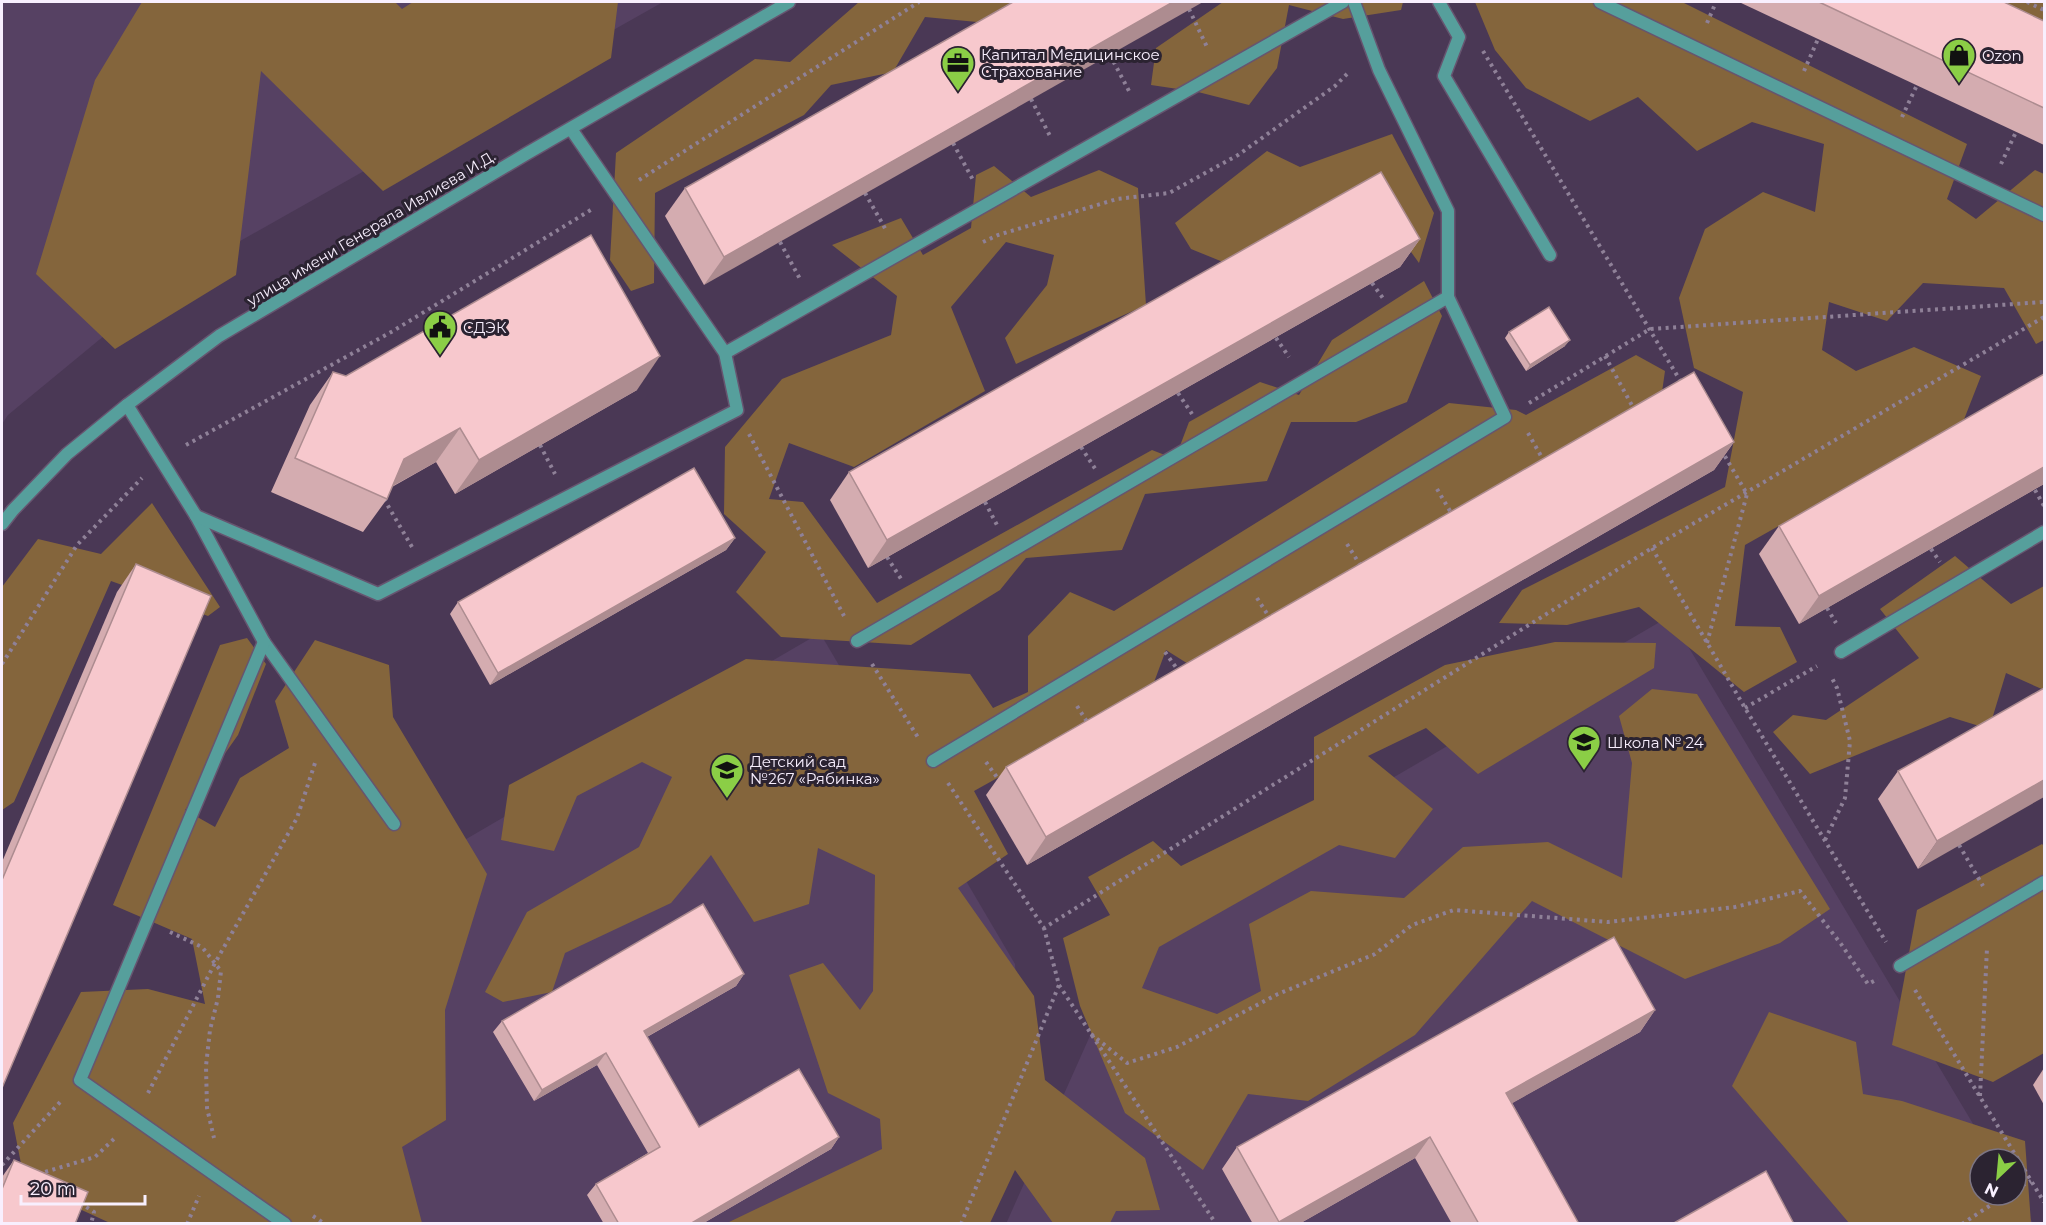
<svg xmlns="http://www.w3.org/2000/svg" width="2046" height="1225" font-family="Montserrat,sans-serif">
<rect width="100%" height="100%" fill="#4a3855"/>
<g fill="#564163">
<path d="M2,2H663L173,279L8,415L2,424Z"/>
<path d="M1670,616L1994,1159H1980V1195H2016L2033,1223L1006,1224L1139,926Z"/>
<path d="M820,633L1015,964L1019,1023L930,1223H341L250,965Z"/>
</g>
<g fill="#84653c" fill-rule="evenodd">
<path d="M142,2H395L402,9L413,2H618L611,58L383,191L261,71L236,275L115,349L36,274L95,80Z"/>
<path d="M859,2H1012L977,22L925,17L893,72L831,85L804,115L655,193L654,283L631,291L610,260L616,153L755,59L790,62Z"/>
<path d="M1223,2H1403L1401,10L1343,19L1289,5L1277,68L1249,105L1198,92L1151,85L1156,48Z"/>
<path d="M1475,2H1682L1967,144L1947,199L1976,219L2035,170L2044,174V340L2036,344L2004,288L1923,283L1887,321L1829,302L1822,350L1856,371L1914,347L1981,376L1963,422L1745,545L1735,626L1780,627L1797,662L1744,692L1639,607L1567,625L1499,623L1522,590L1725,487L1743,392L1694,368L1679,298L1705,229L1763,192L1815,212L1824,144L1752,122L1697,151L1638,97L1590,121L1526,88L1495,50Z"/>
<path d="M1947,2H2044V47Z"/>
<path d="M1392,134L1434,213L1419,263L1365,188L1223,262L1191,249L1175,223L1267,151L1300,167Z"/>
<path d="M994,166L1031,197L1099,170L1138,188L1146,305L1016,364L1005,338L1047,285L1054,255L1006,242L951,307L985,391L854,467L789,443L769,499L803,502L877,603L1152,450L1175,459L1189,422L1260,382L1299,395L1332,340L1424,281L1442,316L1407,402L1356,422H1291L1267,481L1145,494L1122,550L1026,558L1000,590L911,645L781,637L736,592L766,552L724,514L725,447L782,379L891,335L897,296L832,245L901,218L923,255L971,228L976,175Z"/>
<path d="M1636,355L1665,371L1661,399L1193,667L1166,650L1150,693L974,791L1008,854L958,888L1034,996L1045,1080L1145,1158L1160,1210L1116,1211L1110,1223H1053L1015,1170L990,1223H727L882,1149L880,1119L828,1093L789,975L823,963L860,1010L873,991L875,875L818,848L809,904L754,922L711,855L671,903L565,953L552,992L503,1002L485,992L527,912L639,847L672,777L642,762L577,796L554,851L501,840L509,785L746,659L970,674L993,708L1028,692V636L1070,592L1114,611L1449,403L1516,410L1526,415Z"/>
<path d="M152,503L220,607L208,616L111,581L14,802L2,810V587L38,539L101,554Z"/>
<path d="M1955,556L2011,604L2044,586V690L2006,673L1989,729L1950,717L1810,774L1773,732L1793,715L1826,720L1919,658L1880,609Z"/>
<path d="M247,638L266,664L238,735L185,810L215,827L240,778L289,748L275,701L315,640L389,665L393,717L487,874L445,1010L446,1120L402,1147L422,1223H110L25,1184L13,1123L81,992L148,989L205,1004L192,939L113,905L220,645Z"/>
<path d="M1555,642L1656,643L1654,668L1478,774L1426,728L1368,756L1433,809L1395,858L1339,845L1159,947L1142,988L1217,1014L1261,991L1249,924L1311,891L1404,898L1463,847L1548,842L1622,878L1632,763L1619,716L1652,689L1697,694L1830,909L1780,943L1685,979L1532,901L1415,1035L1308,1101L1248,1094L1203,1170L1125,1113L1080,1006L1063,938L1110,915L1088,877L1153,841L1181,866L1314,800V737L1445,665Z"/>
<path d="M2042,844L2044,846V1053L1993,1082L1892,1045L1917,910Z"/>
<path d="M1769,1012L1856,1042L1863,1094L1902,1101L2025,1141L2031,1223H1849L1732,1086ZM1980,1159H2016V1195H1980Z"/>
</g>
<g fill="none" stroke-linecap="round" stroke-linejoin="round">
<defs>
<g id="service">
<path d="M1439,2L1459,37L1444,76L1550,255"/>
<path d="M1600,2L2044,215"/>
<path d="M725,353L1343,2"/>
<path d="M127,405L196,516L264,642L394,824"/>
<path d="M196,516L378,594L737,410L725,353L571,129"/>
<path d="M857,641L1448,297"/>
<path d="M1841,652L2044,532"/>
<path d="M933,761L1505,417L1448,297V211L1379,70L1354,2"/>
<path d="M1900,966L2044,882"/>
</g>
<path id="minor" d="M264,642L80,1080L285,1224"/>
<path id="tertiary" d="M2,524L13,510L67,454L127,405L219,336L526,154L789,2"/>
</defs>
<use href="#service" stroke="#665570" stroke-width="15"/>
<use href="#minor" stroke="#665570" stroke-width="15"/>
<use href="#tertiary" stroke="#665570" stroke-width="15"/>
<g stroke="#8f8198" stroke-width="4" stroke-dasharray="3 4.5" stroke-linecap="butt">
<path d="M2027,2L2044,10"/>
<path d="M1189,9L1207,47"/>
<path d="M1707,23L1716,2"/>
<path d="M1483,51L1681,382"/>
<path d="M1110,55L1129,91"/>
<path d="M1804,71L1818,39"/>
<path d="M1031,99L1050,136"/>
<path d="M1902,117L1917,85"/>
<path d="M953,143L973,180"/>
<path d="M2001,164L2016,132"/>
<path d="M639,180L919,2"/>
<path d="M865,193L886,230"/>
<path d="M780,242L800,279"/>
<path d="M983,242L998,235L1117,199L1169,193L1238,155L1335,86L1350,71"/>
<path d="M1372,283L1385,301"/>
<path d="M1276,338L1289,357"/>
<path d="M1605,356L1635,411"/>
<path d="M1178,393L1192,414"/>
<path d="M1529,403L1650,329L2044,302"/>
<path d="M1528,433L1545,463"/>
<path d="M749,434L844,616"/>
<path d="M186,445L393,331L594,208"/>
<path d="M540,445L555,474"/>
<path d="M1081,447L1096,470"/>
<path d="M1437,489L1453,516"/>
<path d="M2035,490L2044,506"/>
<path d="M384,499L412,547"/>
<path d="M985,502L998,527"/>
<path d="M1347,544L1362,568"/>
<path d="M1652,548L1745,708L1886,942"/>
<path d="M1931,549L1940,562"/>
<path d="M887,557L903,582"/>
<path d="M1257,598L1271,620"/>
<path d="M1827,608L1836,623"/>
<path d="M1707,643L1747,494L1723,453"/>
<path d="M1165,652L1180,673"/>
<path d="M2,664L77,545L142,478"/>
<path d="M872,664L919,739"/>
<path d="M1077,706L1089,725"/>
<path d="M1745,708L1817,666"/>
<path d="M986,762L1001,783"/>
<path d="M948,783L1044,928L1652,548L2044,317"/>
<path d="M1825,840L1845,798L1850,741L1837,688L1832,678"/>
<path d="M1959,845L1983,886"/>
<path d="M170,932L202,947L221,971L218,998L210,1030L206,1066L207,1108L214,1138"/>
<path d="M1059,985L1216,1224"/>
<path d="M1915,990L2044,1202"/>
<path d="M1091,1034L1127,1063L1177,1047L1278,994L1375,954L1412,925L1454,910L1608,922L1735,907L1800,891L1841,944L1868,984L1878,979"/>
<path d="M148,1093L215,963L297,818L315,763"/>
<path d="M1980,1096L1987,948"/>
<path d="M2,1165L62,1100"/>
<path d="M38,1174L95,1157L116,1137"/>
<path d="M2016,1189L2031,1181"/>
<path d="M80,1203L94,1212L91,1224"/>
<path d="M313,1216L325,1224"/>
<path d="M187,1224L199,1196"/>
<path d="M961,1224L1059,985L1044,928"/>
<path d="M1962,1224L2006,1195"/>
</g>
<use href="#service" stroke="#569f9c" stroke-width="12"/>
<use href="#minor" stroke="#569f9c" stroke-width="12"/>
<use href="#tertiary" stroke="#569f9c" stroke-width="12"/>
</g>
<g fill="#d4acb0">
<path d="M1013,2L704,285L665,216L685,188Z"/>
<path d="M1739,2H2004L2044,21V145Z"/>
<path d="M1420,239L1400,267L868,568L830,500L849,472Z"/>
<path d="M1509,332L1565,346L1526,371L1505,338Z"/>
<path d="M333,372L346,376L637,390L455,494L436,462L392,487L387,499L363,532L271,492L310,405Z"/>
<path d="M2044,374V484L1799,624L1759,554L1779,526Z"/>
<path d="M1734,442L1714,470L1027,865L986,795L1006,767Z"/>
<path d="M735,538L726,550L490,685L450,614L458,602Z"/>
<path d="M136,564L2,1088V862L117,592Z"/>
<path d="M2044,688L1918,869L1878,799L1898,771Z"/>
<path d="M744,974L736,986L647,1037L699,1127L839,1137L831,1149L702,1224H604L587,1195L596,1184L648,1153L597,1065L534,1101L493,1032L502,1021Z"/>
<path d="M1655,1010L1640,1032L1512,1103L1579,1224H1452L1415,1158L1299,1224H1253L1222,1169L1237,1147Z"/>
<path d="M2044,1068V1105L2033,1085Z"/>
<path d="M14,1160L2,1224V1177Z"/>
</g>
<g fill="#ad8c90">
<path d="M1173,2H1203L704,285L724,257Z"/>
<path d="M1420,239L1400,267L868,568L887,540Z"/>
<path d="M1570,340L1565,346L1526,371L1530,365Z"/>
<path d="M660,356L637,390L455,494L479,460Z"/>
<path d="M460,428L436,462L380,493L404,459Z"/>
<path d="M1734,442L1714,470L1027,865L1046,837Z"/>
<path d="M2044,467V484L1799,624L1819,596Z"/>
<path d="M735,538L726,550L490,685L498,673Z"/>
<path d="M2044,780V797L1918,869L1937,841Z"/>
<path d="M744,974L736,986L636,1043L644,1031Z"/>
<path d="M1655,1010L1640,1032L1491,1115L1506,1093Z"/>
<path d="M606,1053L597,1065L534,1101L542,1090Z"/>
<path d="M839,1137L831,1149L702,1224H690Z"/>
<path d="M1430,1137L1415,1158L1299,1224H1278L1279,1222Z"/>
</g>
<g fill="#f7c8cd" stroke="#ad8c90" stroke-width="1.5">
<path d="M1013,2H1173L724,257L685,188Z"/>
<path d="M1819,2H2004L2044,21V108Z"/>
<path d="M1381,172L1420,239L887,540L849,472Z"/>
<path d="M591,235L660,356L479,460L460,428L404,459L387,499L295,458L333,372L346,376Z"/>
<path d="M1549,307L1570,340L1530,365L1509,332Z"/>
<path d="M1694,372L1734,442L1046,837L1006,767Z"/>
<path d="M2044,374V467L1819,596L1779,526Z"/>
<path d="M694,468L735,538L498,673L458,602Z"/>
<path d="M136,564L211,596L2,1088V880Z"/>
<path d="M2044,688V780L1937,841L1898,771Z"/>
<path d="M703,904L744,974L644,1031L699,1127L799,1069L839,1137L690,1224H619L596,1184L660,1147L606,1053L542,1090L502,1021Z"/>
<path d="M1614,937L1655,1010L1506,1093L1579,1224H1479L1430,1137L1279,1222L1237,1147Z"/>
<path d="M14,1160L88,1192L75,1224H2V1189Z"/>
<path d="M1766,1171L1794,1224H1672Z"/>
</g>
<defs>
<symbol id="shop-pin" viewBox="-11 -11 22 30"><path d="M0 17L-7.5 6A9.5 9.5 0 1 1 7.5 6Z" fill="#8bce46" stroke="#2b2331"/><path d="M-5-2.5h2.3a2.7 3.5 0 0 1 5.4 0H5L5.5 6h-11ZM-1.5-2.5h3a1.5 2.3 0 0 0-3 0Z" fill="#111"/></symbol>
<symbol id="office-pin" viewBox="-11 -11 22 30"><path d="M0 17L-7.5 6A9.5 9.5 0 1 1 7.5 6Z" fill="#8bce46" stroke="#2b2331"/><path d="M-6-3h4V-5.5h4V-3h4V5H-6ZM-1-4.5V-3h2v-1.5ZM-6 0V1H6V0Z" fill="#111"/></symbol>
<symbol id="civic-pin" viewBox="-11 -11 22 30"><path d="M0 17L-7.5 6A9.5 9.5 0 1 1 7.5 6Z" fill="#8bce46" stroke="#2b2331"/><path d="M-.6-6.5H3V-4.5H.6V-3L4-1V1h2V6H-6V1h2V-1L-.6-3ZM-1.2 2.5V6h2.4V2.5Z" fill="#111"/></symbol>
<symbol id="school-pin" viewBox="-11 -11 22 30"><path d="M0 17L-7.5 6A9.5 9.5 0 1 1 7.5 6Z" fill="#8bce46" stroke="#2b2331"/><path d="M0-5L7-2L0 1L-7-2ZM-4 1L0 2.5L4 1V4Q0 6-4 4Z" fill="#111"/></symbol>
</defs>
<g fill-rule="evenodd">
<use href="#shop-pin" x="1940" y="36" width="38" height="52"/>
<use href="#office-pin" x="939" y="44" width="38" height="52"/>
<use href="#civic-pin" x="421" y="308" width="38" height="52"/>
<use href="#school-pin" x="1565" y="723" width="38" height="52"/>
<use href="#school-pin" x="708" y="751" width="38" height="52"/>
</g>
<g text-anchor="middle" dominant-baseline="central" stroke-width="6" stroke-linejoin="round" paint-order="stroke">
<g font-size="15" fill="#f8effe" stroke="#2b2331" text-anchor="start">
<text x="981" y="54">Капитал Медицинское<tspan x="981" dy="17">Страхование</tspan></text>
<text x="1982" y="55">Ozon</text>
<text x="463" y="327">СДЭК</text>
<text x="1607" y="742">Школа № 24</text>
<text x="750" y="761">Детский сад<tspan x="750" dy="17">№267 «Рябинка»</tspan></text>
</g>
<g font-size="15" fill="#f8effe" stroke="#2b2331">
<text transform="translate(371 228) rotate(-31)">улица имени Генерала Ивлиева И.Д.</text>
</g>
</g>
<rect width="2046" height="1225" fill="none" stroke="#f8effe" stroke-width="6"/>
<g transform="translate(1998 1177) rotate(206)"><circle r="28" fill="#2b2331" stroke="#7d7583" stroke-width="1.5"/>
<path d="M0-4.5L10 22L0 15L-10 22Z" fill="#8bce46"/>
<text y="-9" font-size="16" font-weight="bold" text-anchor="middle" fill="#f8effe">N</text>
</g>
<path d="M21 1195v9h124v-9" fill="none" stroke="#f8effe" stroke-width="3"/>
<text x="30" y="1195" font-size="18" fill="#f8effe" stroke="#2b2331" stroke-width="4.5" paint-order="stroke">20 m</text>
</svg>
